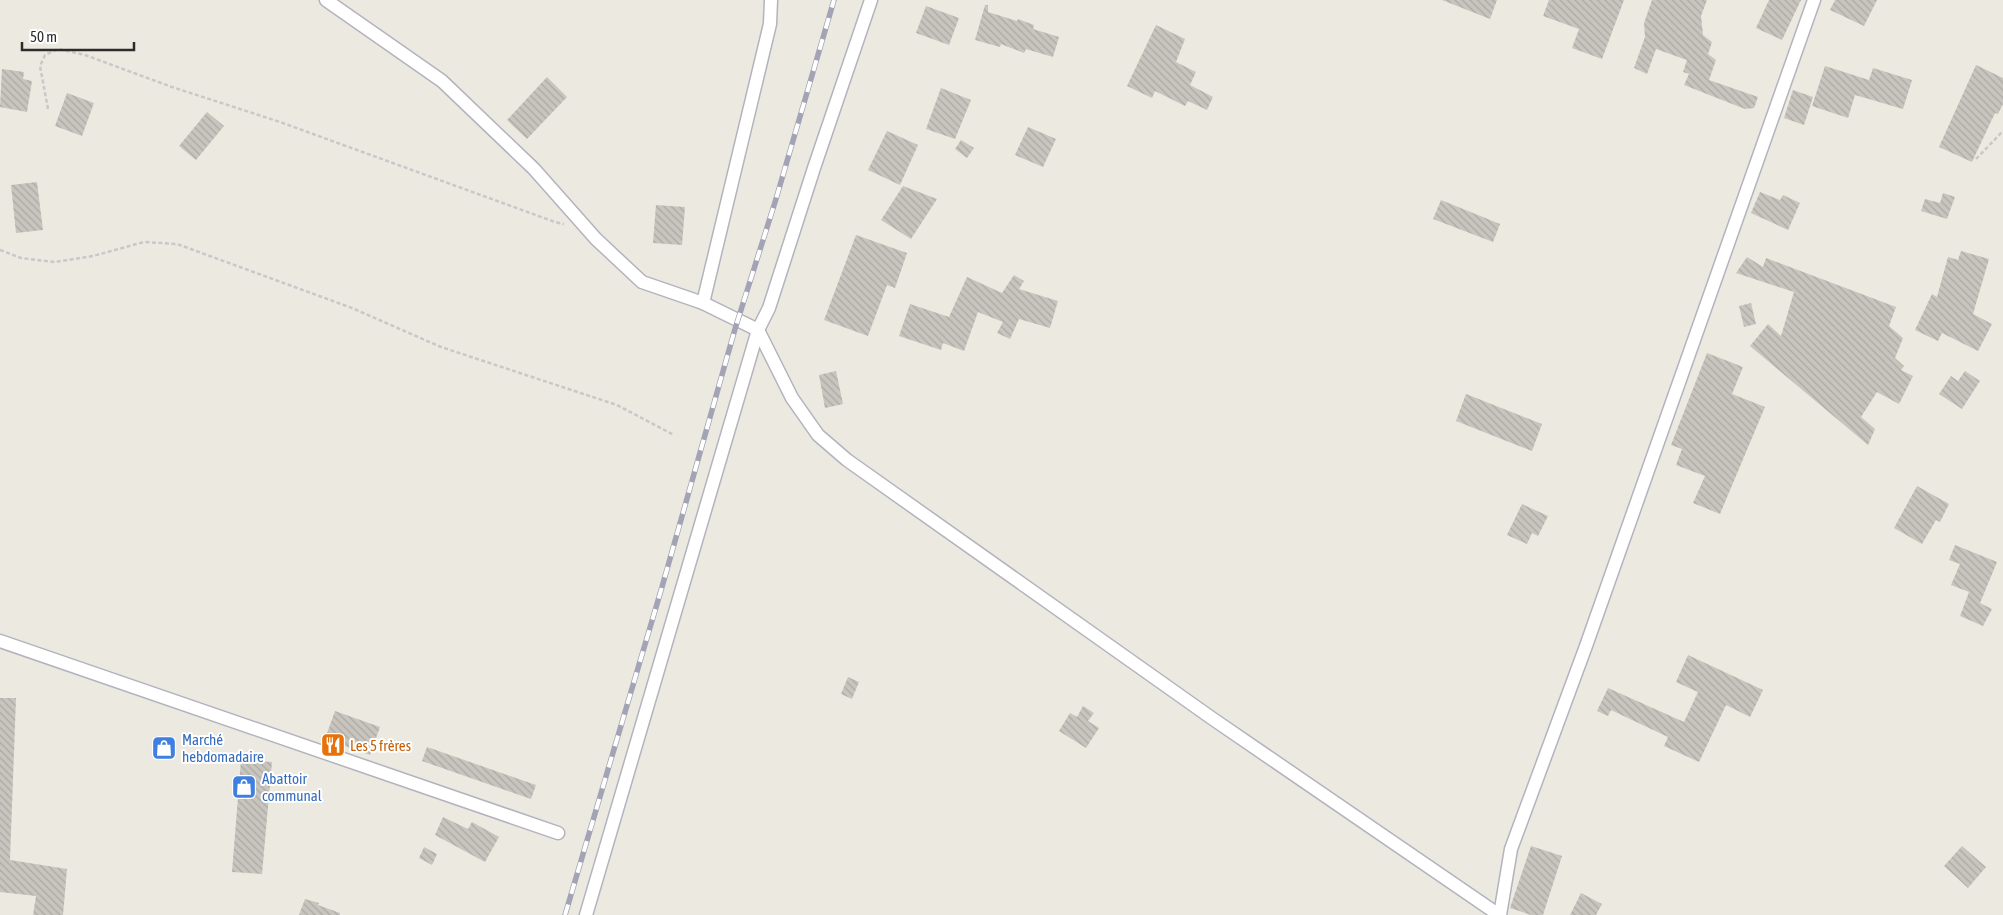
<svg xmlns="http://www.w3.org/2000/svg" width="2003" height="915" viewBox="0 0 2003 915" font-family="'Asap Condensed',sans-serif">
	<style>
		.building { fill: url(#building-back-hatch) }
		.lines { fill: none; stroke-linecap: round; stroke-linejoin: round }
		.minor-casing { stroke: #b3b3be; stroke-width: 15 }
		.path { stroke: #c8c8c8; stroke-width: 2.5; stroke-dasharray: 4 2.5; stroke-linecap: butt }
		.minor { stroke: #fff; stroke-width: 12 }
		.rail-casing { stroke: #a2a3b4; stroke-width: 5.5 }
		.rail { stroke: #fff; stroke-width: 4; stroke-dasharray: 11; stroke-linecap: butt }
		.labels { text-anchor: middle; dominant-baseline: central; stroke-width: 4; stroke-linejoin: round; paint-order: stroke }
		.shop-label { font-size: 15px; fill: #366cbe; stroke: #fff; text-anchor: start }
		.food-label { font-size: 15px; fill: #c56008; stroke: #fff; text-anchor: start }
	</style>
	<defs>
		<pattern id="building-back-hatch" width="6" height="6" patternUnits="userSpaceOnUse" patternTransform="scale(1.25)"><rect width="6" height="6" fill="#c8c5bf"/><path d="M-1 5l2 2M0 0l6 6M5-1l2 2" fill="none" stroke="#aca9a4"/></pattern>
	</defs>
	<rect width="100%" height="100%" fill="#ece9e0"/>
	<g class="building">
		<path d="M 1442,0 L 1497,0 L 1490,19 Z"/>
		<path d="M 1549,0 L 1624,0 L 1602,59 L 1572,48 L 1579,29 L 1543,16 Z"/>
		<path d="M 1652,0 L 1707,0 L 1701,16 L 1703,35 L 1712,42 L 1708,54 L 1716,60 L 1709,80 L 1758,97 L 1754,108 L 1745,109 L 1684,85 L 1689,74 L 1683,72 L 1687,60 L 1656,49 L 1647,74 L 1634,68 L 1645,37 L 1644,23 Z"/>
		<path d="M 1769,0 L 1801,0 L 1782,40 L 1756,28 Z"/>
		<path d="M 1835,0 L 1877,0 L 1864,26 L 1830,10 Z"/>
		<path d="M 985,5 L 988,5 L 988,12 L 1017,21 L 1018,19 L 1034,25 L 1033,29 L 1059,37 L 1053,57 L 1026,49 L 1024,53 L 1001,44 L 1000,47 L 975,40 Z"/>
		<path d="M 926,6 L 959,18 L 949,45 L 916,33 Z"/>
		<path d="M 1156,25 L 1185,39 L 1176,62 L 1196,72 L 1190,85 L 1213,97 L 1207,110 L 1188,101 L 1185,106 L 1155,91 L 1152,98 L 1127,86 Z"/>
		<path d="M 1976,65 L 2003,78 L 2003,104 L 1998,114 L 1995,113 L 1972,162 L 1939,147 Z"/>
		<path d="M 1825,66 L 1869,80 L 1873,68 L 1912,80 L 1903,109 L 1855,95 L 1848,118 L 1812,106 Z"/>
		<path d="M 2,69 L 24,72 L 23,79 L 32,81 L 27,112 L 0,107 Z"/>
		<path d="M 547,77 L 567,97 L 527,139 L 507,120 Z"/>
		<path d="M 941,88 L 971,100 L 955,139 L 926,129 Z"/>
		<path d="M 1793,90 L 1813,97 L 1804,125 L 1784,118 Z"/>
		<path d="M 67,93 L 94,103 L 82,136 L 55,126 Z"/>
		<path d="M 207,112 L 224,126 L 196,160 L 179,146 Z"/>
		<path d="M 1028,127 L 1056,139 L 1043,167 L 1015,155 Z"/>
		<path d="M 887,131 L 918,145 L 900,185 L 868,170 Z"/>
		<path d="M 961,140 L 974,148 L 967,158 L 955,149 Z"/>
		<path d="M 37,182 L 43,230 L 16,233 L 11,185 Z"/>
		<path d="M 903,186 L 937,199 L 911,239 L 881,220 Z"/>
		<path d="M 1760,192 L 1780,200 L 1783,195 L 1800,203 L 1788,230 L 1751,213 Z"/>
		<path d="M 1943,193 L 1955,197 L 1947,219 L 1921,211 L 1925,199 L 1940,203 Z"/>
		<path d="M 1441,200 L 1500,224 L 1493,242 L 1433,219 Z"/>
		<path d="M 656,205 L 685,207 L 682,245 L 653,243 Z"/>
		<path d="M 856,235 L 907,253 L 895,288 L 887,285 L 868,336 L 824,320 Z"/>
		<path d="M 1961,251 L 1989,259 L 1973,314 L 1992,324 L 1978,351 L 1942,333 L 1938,341 L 1915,330 L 1932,294 L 1937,297 L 1948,257 L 1958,260 Z"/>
		<path d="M 1747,257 L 1763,267 L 1766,258 L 1896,307 L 1889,326 L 1903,338 L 1895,358 L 1904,366 L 1901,370 L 1913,376 L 1899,404 L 1877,392 L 1861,417 L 1875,429 L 1868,445 L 1750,346 L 1768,324 L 1781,336 L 1794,292 L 1736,273 Z"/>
		<path d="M 1014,275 L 1024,281 L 1019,289 L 1058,301 L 1050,328 L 1019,319 L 1010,339 L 997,333 L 1003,322 L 978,312 L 964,351 L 943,343 L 941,350 L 899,336 L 910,304 L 949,317 L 967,277 L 1002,293 Z"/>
		<path d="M 1751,303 L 1756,324 L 1744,327 L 1739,306 Z"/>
		<path d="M 1707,353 L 1743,367 L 1732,394 L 1765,407 L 1720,514 L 1693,503 L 1705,476 L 1676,465 L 1682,449 L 1671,445 Z"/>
		<path d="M 836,371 L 843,404 L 825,408 L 819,375 Z"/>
		<path d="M 1965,371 L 1980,381 L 1962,409 L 1939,394 L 1951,376 L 1958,381 Z"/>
		<path d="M 1466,394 L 1542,424 L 1532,451 L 1456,421 Z"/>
		<path d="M 1917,486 L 1949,504 L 1940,522 L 1936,520 L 1922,544 L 1894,528 Z"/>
		<path d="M 1522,504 L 1548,516 L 1538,536 L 1532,533 L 1527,544 L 1507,535 Z"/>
		<path d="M 1955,545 L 1997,562 L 1980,603 L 1992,609 L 1983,626 L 1960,616 L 1969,592 L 1951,585 L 1960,564 L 1949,560 Z"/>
		<path d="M 1688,655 L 1763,690 L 1750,717 L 1726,705 L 1699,762 L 1664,746 L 1668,737 L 1611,710 L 1608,716 L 1597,711 L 1608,688 L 1684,722 L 1698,692 L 1676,682 Z"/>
		<path d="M 848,677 L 859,682 L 852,699 L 841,694 Z"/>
		<path d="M 0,698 L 16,698 L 10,860 L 67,869 L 63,915 L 33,915 L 36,896 L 0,892 Z"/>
		<path d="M 1083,706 L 1094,713 L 1088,721 L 1099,728 L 1086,748 L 1059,731 L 1070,713 L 1077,717 Z"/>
		<path d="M 335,711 L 380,727 L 370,755 L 325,739 Z"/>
		<path d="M 427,747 L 536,785 L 531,799 L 422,761 Z"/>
		<path d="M 241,760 L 272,762 L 262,874 L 232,872 Z"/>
		<path d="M 443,817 L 468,829 L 472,822 L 499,837 L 485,862 L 435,835 Z"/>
		<path d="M 1531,846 L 1562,856 L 1543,915 L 1531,915 L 1510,908 Z"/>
		<path d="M 1962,846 L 1986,867 L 1968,888 L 1944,866 Z"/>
		<path d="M 424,847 L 437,854 L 432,865 L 419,858 Z"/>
		<path d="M 1581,893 L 1602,904 L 1596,915 L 1570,915 Z"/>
		<path d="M 305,899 L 319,903 L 318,905 L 340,913 L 340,915 L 299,915 Z"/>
	</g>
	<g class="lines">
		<defs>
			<g id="minor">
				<path d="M 326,0 L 442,81 L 534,169 L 596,239 L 642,282 L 703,303 L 758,330 L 769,308 L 814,168 L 871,0"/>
				<path d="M 703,303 L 770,24 L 771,0"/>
				<path d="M 758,330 L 792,398 L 818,435 L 847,460 L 1213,719 L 1499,915"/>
				<path d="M 0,641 L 558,833"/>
				<path d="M 586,915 L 758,330"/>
				<path d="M 1500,915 L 1511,849 L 1586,646 L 1814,0"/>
			</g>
		</defs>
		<use href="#minor" class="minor-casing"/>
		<g class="path">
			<path d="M 48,109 L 40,66 L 45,55 L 58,49 L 85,55 L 172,87 L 280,122 L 555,222 L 564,224"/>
			<path d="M 1976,159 L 2003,131"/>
			<path d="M 0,250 L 21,258 L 55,262 L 93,256 L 144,242 L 177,244 L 352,308 L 441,347 L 617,405 L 674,435"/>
		</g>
		<use href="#minor" class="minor"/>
		<defs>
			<path id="rail" d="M 565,915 L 662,587 L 735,329 L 776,199 L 834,0"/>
		</defs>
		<use href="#rail" class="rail-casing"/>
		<use href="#rail" class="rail"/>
	</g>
	<defs>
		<symbol id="restaurant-square" viewBox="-11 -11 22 22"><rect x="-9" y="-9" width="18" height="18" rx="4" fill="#e8710a" stroke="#fff"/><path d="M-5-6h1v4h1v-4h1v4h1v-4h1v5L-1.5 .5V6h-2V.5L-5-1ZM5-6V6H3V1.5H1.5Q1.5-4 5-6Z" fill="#fff"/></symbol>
		<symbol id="shop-square" viewBox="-11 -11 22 22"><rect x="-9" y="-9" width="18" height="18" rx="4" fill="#3f7fe0" stroke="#fff"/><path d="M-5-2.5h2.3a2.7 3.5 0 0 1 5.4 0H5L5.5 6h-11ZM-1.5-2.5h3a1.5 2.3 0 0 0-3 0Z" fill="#fff"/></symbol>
	</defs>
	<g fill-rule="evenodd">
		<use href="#restaurant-square" x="319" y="731" width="28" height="28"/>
		<use href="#shop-square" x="150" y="734" width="28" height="28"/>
		<use href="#shop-square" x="230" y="773" width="28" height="28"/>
	</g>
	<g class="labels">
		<g class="shop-label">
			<text x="182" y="739">Marché<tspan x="182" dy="17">hebdomadaire</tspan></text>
			<text x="262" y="778">Abattoir<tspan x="262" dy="17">communal</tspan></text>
		</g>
		<g class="food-label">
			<text x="350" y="745">Les 5 frères</text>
		</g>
	</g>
	<path d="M22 42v8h112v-8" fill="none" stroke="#2c2c2c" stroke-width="2.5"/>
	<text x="30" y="42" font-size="15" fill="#2c2c2c" stroke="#ffffff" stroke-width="4" paint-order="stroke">50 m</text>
</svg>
